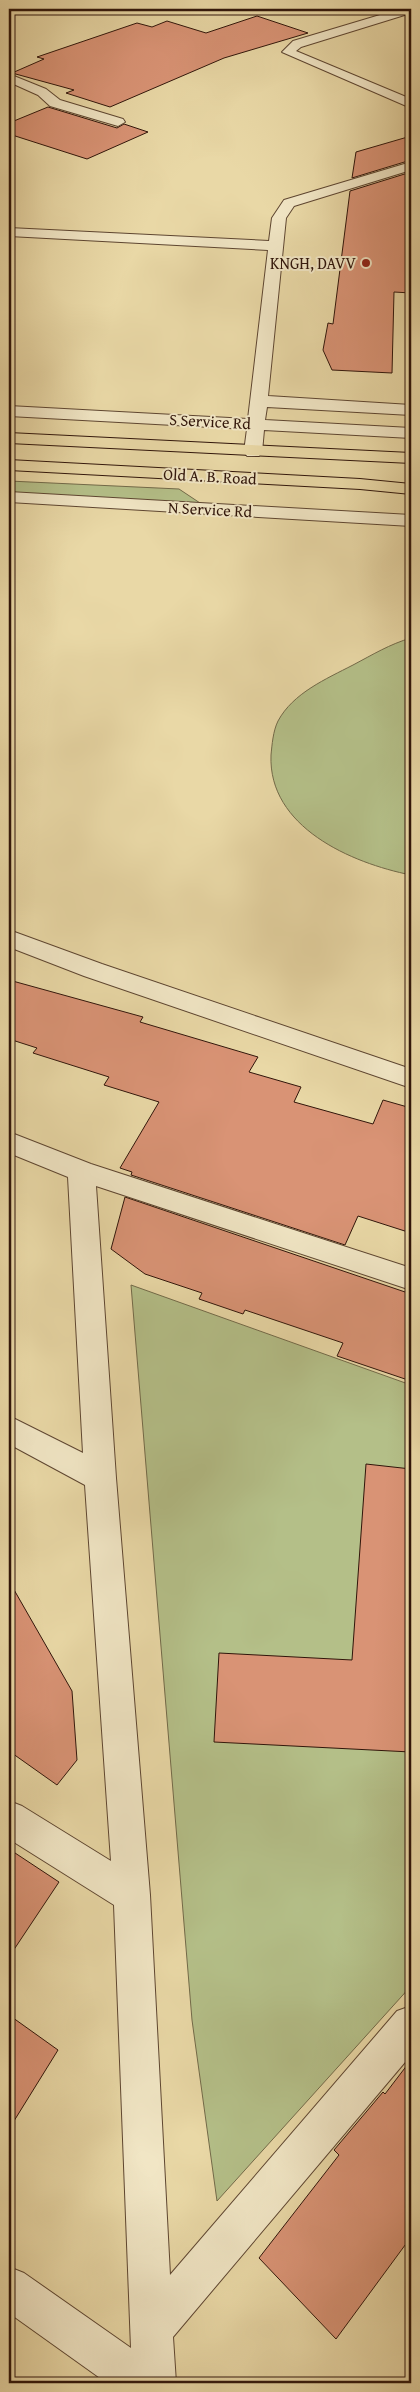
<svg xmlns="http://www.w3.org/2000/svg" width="420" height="2392" viewBox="0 0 420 2392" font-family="'Gentium Book Plus',serif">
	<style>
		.green { fill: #b4bf88; stroke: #726a49 }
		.building { fill: #d99375; stroke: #30150a }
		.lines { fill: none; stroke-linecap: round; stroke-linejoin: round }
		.minor-casing { stroke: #5e4631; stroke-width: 2 }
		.major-casing { stroke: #30150a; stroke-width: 2 }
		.minor { fill: #f1e6c5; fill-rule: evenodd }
		.major { fill: #e9d8a6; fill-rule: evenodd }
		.poi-dot { fill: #8f2418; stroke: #f1e6c5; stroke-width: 2 }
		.labels { text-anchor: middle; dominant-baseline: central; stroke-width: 4; stroke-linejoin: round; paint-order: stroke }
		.far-poi-label { font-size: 16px; fill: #30150a; stroke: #f1e6c5; text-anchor: end }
		.far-street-label { font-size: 16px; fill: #30150a; stroke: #f1e6c5 }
	</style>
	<rect width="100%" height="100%" fill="#e9d8a6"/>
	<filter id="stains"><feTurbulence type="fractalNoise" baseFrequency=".004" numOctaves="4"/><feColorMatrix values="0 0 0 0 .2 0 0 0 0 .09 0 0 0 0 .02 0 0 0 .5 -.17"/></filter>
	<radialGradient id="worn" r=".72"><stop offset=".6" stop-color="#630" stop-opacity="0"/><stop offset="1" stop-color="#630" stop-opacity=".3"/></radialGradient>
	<g class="green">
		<path d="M 9,481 L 179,489 L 209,509 L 9,497 Z"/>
		<path d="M 411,638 L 411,875 C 351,863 268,827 271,755 C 272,745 273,731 278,721 C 293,693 326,679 353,665 C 372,655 390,644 411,638 Z"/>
		<path d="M 131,1285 L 411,1385 L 411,1986 L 217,2201 L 192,2020 Z"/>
	</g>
	<g class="building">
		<path d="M 257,16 L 308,33 L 224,58 L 110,107 L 66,93 L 74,90 L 12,73 L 44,59 L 37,57 L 137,23 L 152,27 L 167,21 L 206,33 Z"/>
		<path d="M 48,107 L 117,128 L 124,124 L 148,132 L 87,159 L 9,134 L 9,123 Z"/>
		<path d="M 411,136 L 411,160 L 352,178 L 356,152 Z"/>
		<path d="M 411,172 L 411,293 L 394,292 L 392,373 L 332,370 L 323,350 L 328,323 L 333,324 L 350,191 Z"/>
		<path d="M 9,980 L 143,1017 L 140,1022 L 258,1057 L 249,1072 L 301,1087 L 294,1102 L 373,1124 L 383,1100 L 411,1108 L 411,1233 L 358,1216 L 345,1245 L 131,1175 L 132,1172 L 120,1168 L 159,1102 L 104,1085 L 109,1077 L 33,1053 L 37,1048 L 9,1039 Z"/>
		<path d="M 125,1197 L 411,1294 L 411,1381 L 337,1356 L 343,1343 L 245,1310 L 243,1314 L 199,1299 L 202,1293 L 145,1274 L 111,1249 Z"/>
		<path d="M 366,1464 L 411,1469 L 411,1752 L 214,1742 L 219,1653 L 352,1660 Z"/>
		<path d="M 9,1581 L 72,1691 L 77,1760 L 57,1785 L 9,1751 Z"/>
		<path d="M 9,1849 L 59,1882 L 9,1957 Z"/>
		<path d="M 9,2015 L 58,2050 L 9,2129 Z"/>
		<path d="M 411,2060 L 411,2237 L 336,2339 L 259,2258 L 339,2155 L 334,2150 L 383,2092 L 385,2094 Z"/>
	</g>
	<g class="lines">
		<defs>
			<g id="minor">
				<path d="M 400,9 L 411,9 L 411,13 L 301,47 L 296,51 L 411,99 L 411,108 L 282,52 L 293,41 Z"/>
				<path d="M 9,74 L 46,89 L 60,100 L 123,119 L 125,122 L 118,126 L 50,106 L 38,95 L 9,82 Z"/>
				<path d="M 411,162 L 411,170 L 294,206 L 286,218 L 268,396 L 411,405 L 411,415 L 267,407 L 265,420 L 411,428 L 411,438 L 264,430 L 262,452 L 259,456 L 247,456 L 244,452 L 247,429 L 9,416 L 9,406 L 248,419 L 268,250 L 9,236 L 9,228 L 269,241 L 272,218 L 284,200 Z"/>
				<path d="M 9,492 L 411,515 L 411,526 L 9,502 Z"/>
				<path d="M 9,930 L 102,964 L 411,1069 L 411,1088 L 84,976 L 9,947 Z"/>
				<path d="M 9,1132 L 91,1164 L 411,1268 L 411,1290 L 96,1186 L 116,1478 L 150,1895 L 170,2275 L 397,2011 L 411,2006 L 411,2055 L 173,2337 L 176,2383 L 107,2383 L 9,2313 L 9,2267 L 24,2273 L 131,2348 L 114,1905 L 9,1839 L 9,1801 L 22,1806 L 111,1861 L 85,1485 L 9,1444 L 9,1416 L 83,1453 L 68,1177 L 9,1153 Z"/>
			</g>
			<g id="major">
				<path d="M 9,433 L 411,453 L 411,463 L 9,443 Z"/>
				<path d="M 9,460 L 360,479 L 411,484 L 411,494 L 360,489 L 9,470 Z"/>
			</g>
		</defs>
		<use href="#minor" class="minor-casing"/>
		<use href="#major" class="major-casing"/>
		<use href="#minor" class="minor"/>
		<use href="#major" class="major"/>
	</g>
	<circle class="poi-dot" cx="366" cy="263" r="5"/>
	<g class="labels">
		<g class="far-poi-label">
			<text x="356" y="263">KNGH, DAVV</text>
		</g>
		<g class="far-street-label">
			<text transform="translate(210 421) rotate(3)">S Service Rd</text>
			<text transform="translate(210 476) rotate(3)">Old A. B. Road</text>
			<text transform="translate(210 509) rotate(3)">N Service Rd</text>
		</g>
	</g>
	<rect width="420" height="2392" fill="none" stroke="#e9d8a6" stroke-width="30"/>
	<rect x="10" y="10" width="400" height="2372" fill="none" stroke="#30150a" stroke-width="2.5"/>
	<rect x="15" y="15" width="390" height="2362" fill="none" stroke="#30150a"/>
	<rect width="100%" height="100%" filter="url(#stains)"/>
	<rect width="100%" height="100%" fill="url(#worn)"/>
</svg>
